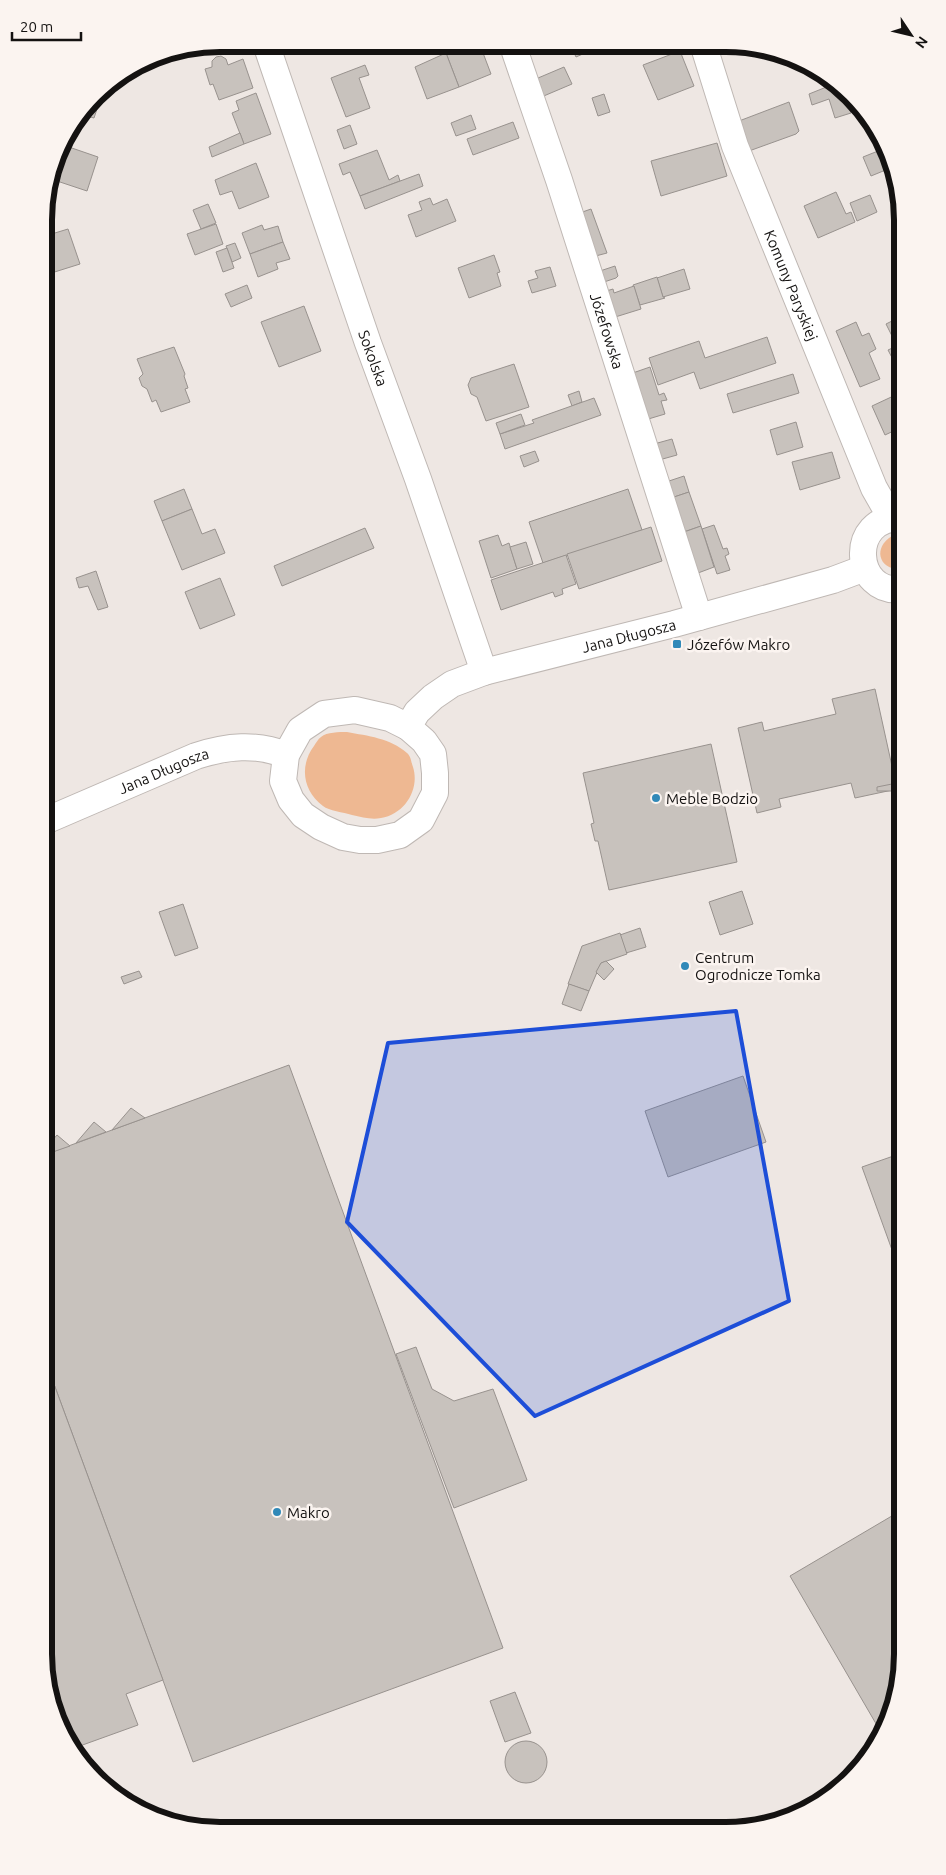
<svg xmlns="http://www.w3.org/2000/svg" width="946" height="1875" viewBox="0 0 946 1875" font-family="Ubuntu,sans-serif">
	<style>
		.green { fill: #eeb892 }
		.building { fill: #c8c2bd; stroke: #98928e }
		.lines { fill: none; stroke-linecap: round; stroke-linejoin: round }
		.street-casing { stroke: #bfb8b4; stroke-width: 28 }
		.street { stroke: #fff; stroke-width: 26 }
		.marked { fill: #1d4ed8; fill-opacity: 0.2; stroke: #1d4ed8; stroke-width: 4; stroke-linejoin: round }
		.poi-dot { fill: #3189b8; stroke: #fbf4f0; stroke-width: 2 }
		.labels { text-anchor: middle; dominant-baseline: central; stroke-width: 5; stroke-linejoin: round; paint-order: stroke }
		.street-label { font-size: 15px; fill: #141211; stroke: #fbf4f0 }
		.poi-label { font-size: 15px; fill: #141211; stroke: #fbf4f0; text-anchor: start }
		.rim { fill: none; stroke: #141211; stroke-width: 6 }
	</style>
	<rect width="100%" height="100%" fill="#eee7e3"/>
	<g class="green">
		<path d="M 892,536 L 902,537 L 902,569 C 879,571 872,548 892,536 Z"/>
		<path d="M 347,732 C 368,736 390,738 407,753 C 411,756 411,762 413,767 C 420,789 405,814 381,818 C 371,820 362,817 352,815 C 343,812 329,811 323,806 C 303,791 299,766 314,746 C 316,743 318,739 321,737 C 327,732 339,732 347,732 Z"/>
	</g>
	<g class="building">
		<path d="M 353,45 L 376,45 L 355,51 Z"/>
		<path d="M 470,45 L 480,45 L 491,74 L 459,87 L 446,53 Z"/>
		<path d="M 571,46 L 601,46 L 576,57 Z"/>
		<path d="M 680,51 L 694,86 L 658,100 L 643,65 Z"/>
		<path d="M 446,53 L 459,87 L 427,99 L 415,67 Z"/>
		<path d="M 221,56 L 226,59 L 228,65 L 243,59 L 253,88 L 219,100 L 213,84 L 210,85 L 205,69 L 212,67 L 212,61 L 216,57 Z"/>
		<path d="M 365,65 L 369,75 L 359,78 L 370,108 L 346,117 L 331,78 Z"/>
		<path d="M 564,67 L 572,84 L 539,98 L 531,81 Z"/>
		<path d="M 834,84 L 842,88 L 851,113 L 835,118 L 829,99 L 812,105 L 809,94 Z"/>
		<path d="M 104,88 L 94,118 L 83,115 Z"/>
		<path d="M 256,93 L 271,134 L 244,144 L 232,113 L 239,110 L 236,101 Z"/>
		<path d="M 604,94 L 610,112 L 598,116 L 592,98 Z"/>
		<path d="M 789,102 L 799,131 L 796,134 L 749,151 L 739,121 Z"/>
		<path d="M 471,115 L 476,129 L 456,136 L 451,123 Z"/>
		<path d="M 513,122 L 519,138 L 473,155 L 467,139 Z"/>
		<path d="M 350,125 L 357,144 L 344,149 L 337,130 Z"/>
		<path d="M 240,133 L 244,144 L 212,157 L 209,147 Z"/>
		<path d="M 717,143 L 727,176 L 661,196 L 651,161 Z"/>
		<path d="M 66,146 L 98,157 L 87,191 L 54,180 Z"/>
		<path d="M 883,149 L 893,167 L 871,176 L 863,157 Z"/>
		<path d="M 377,150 L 389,180 L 398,175 L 400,181 L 360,196 L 350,172 L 343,175 L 339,164 Z"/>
		<path d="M 256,163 L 269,197 L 239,209 L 232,191 L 220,195 L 215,180 Z"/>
		<path d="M 419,174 L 423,186 L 365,209 L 360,196 Z"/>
		<path d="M 836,192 L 846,214 L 851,212 L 855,222 L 818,238 L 804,206 Z"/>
		<path d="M 870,195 L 877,212 L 857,221 L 850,203 Z"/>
		<path d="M 430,198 L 433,205 L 447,199 L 456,221 L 416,237 L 408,215 L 422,210 L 419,202 Z"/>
		<path d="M 208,204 L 216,223 L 201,229 L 193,210 Z"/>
		<path d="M 591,209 L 607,253 L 588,258 L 574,215 Z"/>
		<path d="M 216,224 L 223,244 L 195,255 L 187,234 Z"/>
		<path d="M 262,225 L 264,230 L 278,226 L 283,242 L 250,254 L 242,233 Z"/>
		<path d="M 68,229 L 80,264 L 45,275 L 45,236 Z"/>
		<path d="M 283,242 L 290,259 L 276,263 L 278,269 L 258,277 L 250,254 Z"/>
		<path d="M 235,243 L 241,258 L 232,262 L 226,246 Z"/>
		<path d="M 227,248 L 234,268 L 223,272 L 216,252 Z"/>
		<path d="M 494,255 L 500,272 L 497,273 L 501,286 L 469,298 L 458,268 Z"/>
		<path d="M 615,266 L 618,276 L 616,278 L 601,283 L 597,272 Z"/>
		<path d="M 550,267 L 556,286 L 532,293 L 528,281 L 538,278 L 535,271 Z"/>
		<path d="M 684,269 L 690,289 L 663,297 L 657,278 Z"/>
		<path d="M 657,277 L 663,297 L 665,298 L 640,305 L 633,285 Z"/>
		<path d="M 247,285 L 252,298 L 231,307 L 225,294 Z"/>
		<path d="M 634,286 L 641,309 L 612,318 L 603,292 L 613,289 L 614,293 Z"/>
		<path d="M 304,306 L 321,351 L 279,367 L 261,322 Z"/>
		<path d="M 902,316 L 902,366 L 898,369 L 888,350 L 897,346 L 886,324 Z"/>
		<path d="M 856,322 L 862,336 L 869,333 L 876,349 L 869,353 L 880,379 L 860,387 L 836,331 Z"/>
		<path d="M 767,337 L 776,363 L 700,389 L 694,372 L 658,385 L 649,358 L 699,341 L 705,358 Z"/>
		<path d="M 174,347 L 185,374 L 184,376 L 188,388 L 185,389 L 190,402 L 161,412 L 156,400 L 152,402 L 147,389 L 142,386 L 139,378 L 143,374 L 137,359 Z"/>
		<path d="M 514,364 L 529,407 L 486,421 L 477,397 L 471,394 L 468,385 L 471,378 Z"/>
		<path d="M 650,367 L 659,395 L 664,393 L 667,400 L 661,401 L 665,414 L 645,420 L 627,375 Z"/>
		<path d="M 793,374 L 799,393 L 733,413 L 727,394 Z"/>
		<path d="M 579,391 L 582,402 L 572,406 L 568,395 Z"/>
		<path d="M 902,392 L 902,427 L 885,435 L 872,406 Z"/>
		<path d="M 594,398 L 601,415 L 505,449 L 500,434 L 534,423 L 532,420 Z"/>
		<path d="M 521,414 L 525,425 L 500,434 L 496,423 Z"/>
		<path d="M 796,422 L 803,447 L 777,455 L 770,430 Z"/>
		<path d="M 672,439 L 677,455 L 659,460 L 654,444 Z"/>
		<path d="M 535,451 L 539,461 L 524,467 L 520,456 Z"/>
		<path d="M 832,452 L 840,478 L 800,490 L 792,462 Z"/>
		<path d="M 684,476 L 689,492 L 671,498 L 666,482 Z"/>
		<path d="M 184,489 L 192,509 L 162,521 L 154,501 Z"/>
		<path d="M 628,489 L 642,530 L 543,563 L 529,522 Z"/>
		<path d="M 689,492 L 701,526 L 681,533 L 671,498 Z"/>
		<path d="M 192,509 L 202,534 L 215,529 L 225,553 L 182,570 L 162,521 Z"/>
		<path d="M 714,525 L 723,549 L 727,548 L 729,554 L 725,556 L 730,570 L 717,574 L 702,529 Z"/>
		<path d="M 701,526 L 714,567 L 698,573 L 684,532 Z"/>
		<path d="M 651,527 L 662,561 L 579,589 L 567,554 Z"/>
		<path d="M 365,528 L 374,548 L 282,586 L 274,566 Z"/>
		<path d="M 498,535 L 502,546 L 509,543 L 517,569 L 491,578 L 479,541 Z"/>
		<path d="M 526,542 L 533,564 L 517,569 L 510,547 Z"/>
		<path d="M 566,555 L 576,584 L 562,589 L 563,594 L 555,597 L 553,592 L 501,610 L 491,580 Z"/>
		<path d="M 96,571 L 108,607 L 98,610 L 88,586 L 79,588 L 76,578 Z"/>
		<path d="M 220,578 L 235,615 L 200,629 L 185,592 Z"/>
		<path d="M 875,689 L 897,789 L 855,798 L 851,783 L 779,799 L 781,807 L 757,813 L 738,728 L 762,722 L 764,731 L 836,714 L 832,699 Z"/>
		<path d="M 711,744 L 737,862 L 609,890 L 598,841 L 595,841 L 591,824 L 594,823 L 583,773 Z"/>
		<path d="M 897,783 L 899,791 L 877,791 L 877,787 Z"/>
		<path d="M 742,891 L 753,924 L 720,935 L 709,902 Z"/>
		<path d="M 183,904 L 198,948 L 175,956 L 159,912 Z"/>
		<path d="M 640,928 L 646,947 L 626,953 L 620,935 Z"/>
		<path d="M 620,933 L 627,954 L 601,963 L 589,991 L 568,984 L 582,946 Z"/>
		<path d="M 606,961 L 614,969 L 604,980 L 596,972 L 601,963 Z"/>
		<path d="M 139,971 L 142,977 L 124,984 L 121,977 Z"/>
		<path d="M 569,984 L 589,991 L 581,1011 L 562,1004 Z"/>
		<path d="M 289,1065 L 503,1648 L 193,1762 L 44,1357 L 44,1155 Z"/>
		<path d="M 743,1076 L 766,1142 L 668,1177 L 645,1111 Z"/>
		<path d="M 131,1108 L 145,1118 L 112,1130 Z"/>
		<path d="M 94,1122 L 106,1132 L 76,1143 Z"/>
		<path d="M 57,1135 L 70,1146 L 44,1155 L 44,1150 Z"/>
		<path d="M 902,1153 L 902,1271 L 900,1272 L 862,1167 Z"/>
		<path d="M 416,1347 L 432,1389 L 454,1401 L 493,1389 L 527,1480 L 454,1508 L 396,1354 Z"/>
		<path d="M 44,1357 L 163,1680 L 126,1694 L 138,1725 L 77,1747 L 53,1711 L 44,1654 Z"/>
		<path d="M 902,1510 L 902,1666 L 889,1722 L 882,1734 L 790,1576 Z"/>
		<path d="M 515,1692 L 531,1733 L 505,1742 L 490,1701 Z"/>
		<circle cx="526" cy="1762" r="21"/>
	</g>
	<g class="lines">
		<defs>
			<g id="street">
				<path id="s1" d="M 266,44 L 368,343 L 418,479 L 484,672"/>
				<path id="s2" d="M 513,46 L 559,180 L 699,617"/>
				<path id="s3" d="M 704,47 L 735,146 L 874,488 L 891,518"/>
				<path d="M 902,589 C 853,596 847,516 902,518"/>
				<path d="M 355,710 L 390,718 L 408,727 L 424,741 L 433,754 L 435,773 L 435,793 L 421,820 L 400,835 L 377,840 L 360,840 L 343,837 L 321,827 L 303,815 L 291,800 L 283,781 L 286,755 L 300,730 L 324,714 Z"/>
				<path id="s4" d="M 408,727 L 417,712 L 433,697 L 452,684 L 484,672 L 674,624 L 833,580 L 865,568"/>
				<path id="s5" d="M 45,821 L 196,756 C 227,746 256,743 286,755"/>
			</g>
		</defs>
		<use href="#street" class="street-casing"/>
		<use href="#street" class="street"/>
	</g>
	<path class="marked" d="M 736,1011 L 789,1301 L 535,1416 L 347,1222 L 388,1043 Z"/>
	<g class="poi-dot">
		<rect x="672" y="639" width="10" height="10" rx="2.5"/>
		<circle cx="656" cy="798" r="5"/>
		<circle cx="685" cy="966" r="5"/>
		<circle cx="277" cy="1512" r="5"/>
	</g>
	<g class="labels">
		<g class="street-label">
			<text stroke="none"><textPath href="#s3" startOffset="254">Komuny Paryskiej</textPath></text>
			<text stroke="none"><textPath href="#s2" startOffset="300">Józefowska</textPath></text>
			<text stroke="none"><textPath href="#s1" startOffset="332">Sokolska</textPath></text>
			<text stroke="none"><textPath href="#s4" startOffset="246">Jana Długosza</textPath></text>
			<text stroke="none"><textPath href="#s5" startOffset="129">Jana Długosza</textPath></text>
		</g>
		<g class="poi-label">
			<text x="687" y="644">Józefów Makro</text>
			<text x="666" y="798">Meble Bodzio</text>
			<text x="695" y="957">Centrum<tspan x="695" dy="17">Ogrodnicze Tomka</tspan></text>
			<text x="287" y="1512">Makro</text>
		</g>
	</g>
	<path d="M0 0H946V1875H0ZM220 52H726A168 168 0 0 1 894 220V1654A168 168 0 0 1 726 1822H220A168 168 0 0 1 52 1654V220A168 168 0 0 1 220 52Z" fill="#fbf4f0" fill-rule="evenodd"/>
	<path class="rim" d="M220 52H726A168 168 0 0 1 894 220V1654A168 168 0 0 1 726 1822H220A168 168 0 0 1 52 1654V220A168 168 0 0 1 220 52Z"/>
	<g transform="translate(911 35) rotate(125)" stroke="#fbf4f0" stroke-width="4" paint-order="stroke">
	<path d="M0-4L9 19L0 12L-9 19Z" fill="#141211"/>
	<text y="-8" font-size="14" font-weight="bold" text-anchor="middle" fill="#141211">N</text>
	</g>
	<path d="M12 32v8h69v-8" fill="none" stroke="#141211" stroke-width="2.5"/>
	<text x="20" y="32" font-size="15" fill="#141211" stroke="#fbf4f0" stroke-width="4" paint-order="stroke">20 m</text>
</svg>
